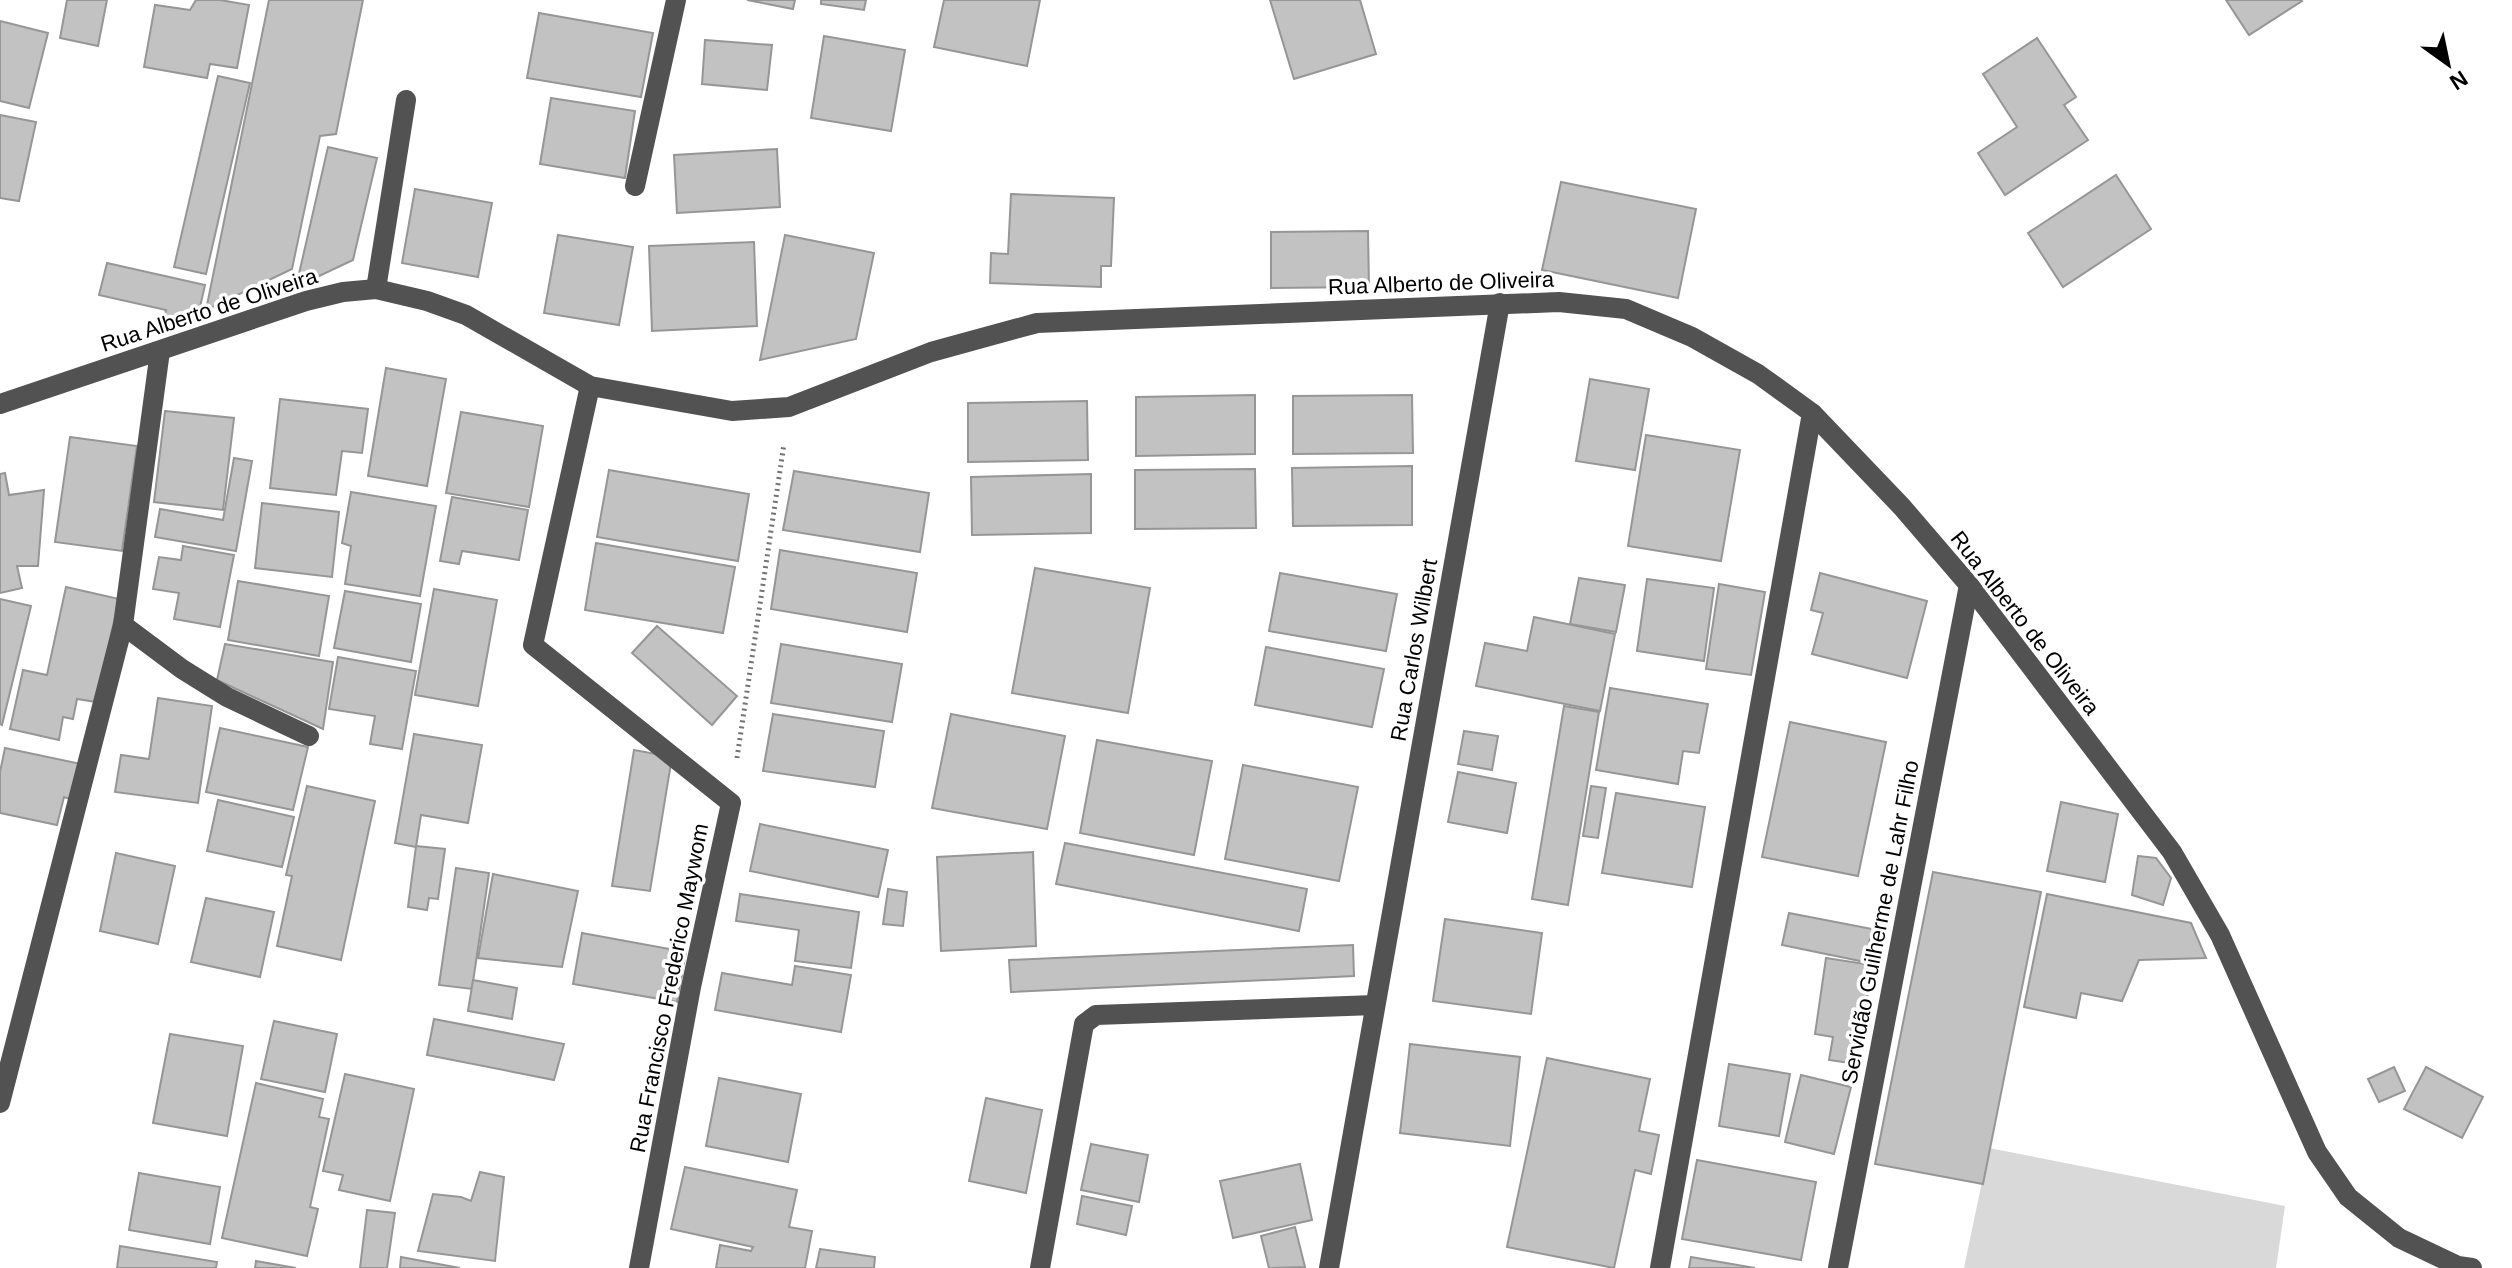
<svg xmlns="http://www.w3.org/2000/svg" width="2512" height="1268" viewBox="0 0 2512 1268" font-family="Helvetica,sans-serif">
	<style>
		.green { fill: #d9d9d9 }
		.building { fill: #c2c2c2; stroke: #969696; stroke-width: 2 }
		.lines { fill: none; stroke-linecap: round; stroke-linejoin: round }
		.path { stroke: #747474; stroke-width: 5; stroke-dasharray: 2 4; stroke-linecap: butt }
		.minor { stroke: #525252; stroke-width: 20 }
		.labels { text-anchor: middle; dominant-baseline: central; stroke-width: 7; stroke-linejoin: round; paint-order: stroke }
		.street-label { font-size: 22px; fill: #000; stroke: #fff }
	</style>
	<rect width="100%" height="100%" fill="#fff"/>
	<path class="green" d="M 1989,1148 L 2285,1206 L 2276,1268 L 1964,1268 Z"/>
	<g class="building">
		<path d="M 67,0 L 107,0 L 98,46 L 60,38 Z"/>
		<path d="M 196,0 L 220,0 L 249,5 L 237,68 L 210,64 L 207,78 L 144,67 L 155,5 L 190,10 Z"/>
		<path d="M 269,0 L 363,0 L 336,134 L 320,136 L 292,269 L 206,310 Z"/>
		<path d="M 747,0 L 795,0 L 793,9 Z"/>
		<path d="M 821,0 L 866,0 L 864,10 L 821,4 Z"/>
		<path d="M 944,0 L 1040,0 L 1027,66 L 934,47 Z"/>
		<path d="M 1270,0 L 1360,0 L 1376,54 L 1294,79 Z"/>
		<path d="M 2226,0 L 2301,0 L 2302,1 L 2249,35 Z"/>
		<path d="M 539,13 L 653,33 L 641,97 L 527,78 Z"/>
		<path d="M 0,21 L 48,33 L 29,108 L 0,101 Z"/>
		<path d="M 824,36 L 905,50 L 891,131 L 811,118 Z"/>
		<path d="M 2037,38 L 2076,97 L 2064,105 L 2088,140 L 2005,195 L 1978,153 L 2017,127 L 1983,74 Z"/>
		<path d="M 705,40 L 772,45 L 767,90 L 702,84 Z"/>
		<path d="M 218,76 L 250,83 L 206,274 L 174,267 Z"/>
		<path d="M 551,98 L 635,111 L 625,178 L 540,164 Z"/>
		<path d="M 0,115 L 36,122 L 19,201 L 0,198 Z"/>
		<path d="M 328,147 L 377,158 L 353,260 L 296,287 Z"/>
		<path d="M 777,149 L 780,207 L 677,213 L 674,155 Z"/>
		<path d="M 2116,175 L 2151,229 L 2063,287 L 2028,233 Z"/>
		<path d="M 1561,182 L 1696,209 L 1678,298 L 1542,270 Z"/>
		<path d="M 415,189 L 492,203 L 478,277 L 402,263 Z"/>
		<path d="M 1011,194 L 1114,198 L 1111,266 L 1101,266 L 1101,287 L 990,283 L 991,253 L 1008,254 Z"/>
		<path d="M 1368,231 L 1369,287 L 1271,288 L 1271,232 Z"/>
		<path d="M 558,235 L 633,247 L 619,325 L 544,313 Z"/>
		<path d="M 785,235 L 874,253 L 856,339 L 760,360 Z"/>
		<path d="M 754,242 L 757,326 L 652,331 L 649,246 Z"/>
		<path d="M 107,263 L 205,285 L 197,320 L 161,332 L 166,310 L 99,295 Z"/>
		<path d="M 386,368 L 446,379 L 427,486 L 368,476 Z"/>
		<path d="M 1590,379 L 1649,389 L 1635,470 L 1576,461 Z"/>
		<path d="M 1255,395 L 1255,454 L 1136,456 L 1136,397 Z"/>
		<path d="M 1412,395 L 1413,453 L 1293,454 L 1293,396 Z"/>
		<path d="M 280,399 L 368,409 L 362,453 L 342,451 L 336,495 L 270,488 Z"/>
		<path d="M 1087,401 L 1088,460 L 968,462 L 968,403 Z"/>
		<path d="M 165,411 L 234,418 L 223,510 L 154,502 Z"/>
		<path d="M 461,412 L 543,426 L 529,507 L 446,493 Z"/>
		<path d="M 1646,435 L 1740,450 L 1721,561 L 1628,546 Z"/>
		<path d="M 70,437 L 137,446 L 122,551 L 55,542 Z"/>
		<path d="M 234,458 L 252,461 L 236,551 L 155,537 L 160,509 L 223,520 Z"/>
		<path d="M 1412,466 L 1412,525 L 1293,526 L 1292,468 Z"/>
		<path d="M 1255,469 L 1256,528 L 1135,529 L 1135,470 Z"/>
		<path d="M 609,470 L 749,494 L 738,561 L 597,537 Z"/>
		<path d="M 794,471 L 929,493 L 920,552 L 783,530 Z"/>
		<path d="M 5,473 L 9,495 L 44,490 L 38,566 L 17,566 L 22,588 L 0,593 L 0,474 Z"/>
		<path d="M 1091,474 L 1091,533 L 972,535 L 971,477 Z"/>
		<path d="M 351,492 L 436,506 L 420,596 L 345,584 L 351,546 L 342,543 Z"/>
		<path d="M 452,497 L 528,510 L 519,560 L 462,551 L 459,564 L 440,561 Z"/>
		<path d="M 262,503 L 339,512 L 332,577 L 255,568 Z"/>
		<path d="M 596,543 L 735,567 L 723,633 L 585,610 Z"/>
		<path d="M 183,546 L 234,555 L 220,627 L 174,619 L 179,593 L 153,589 L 159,557 L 181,560 Z"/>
		<path d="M 780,550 L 917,573 L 907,632 L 771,609 Z"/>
		<path d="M 1035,568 L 1150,588 L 1128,713 L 1012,693 Z"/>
		<path d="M 1280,573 L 1397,594 L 1386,651 L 1269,631 Z"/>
		<path d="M 1820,573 L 1927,601 L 1907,678 L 1812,654 L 1823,613 L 1811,610 Z"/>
		<path d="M 1579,578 L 1625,585 L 1616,632 L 1570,624 Z"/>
		<path d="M 1647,579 L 1714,588 L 1704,661 L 1637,651 Z"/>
		<path d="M 238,581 L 329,596 L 319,656 L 228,640 Z"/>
		<path d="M 1719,584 L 1765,592 L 1751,675 L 1706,669 Z"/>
		<path d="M 66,587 L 119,599 L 96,702 L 77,699 L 73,719 L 63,717 L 59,740 L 10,729 L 23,670 L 47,675 Z"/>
		<path d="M 434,589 L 497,600 L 478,706 L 415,695 Z"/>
		<path d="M 345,591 L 421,604 L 411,662 L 334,648 Z"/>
		<path d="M 0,599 L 31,606 L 2,725 L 0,724 Z"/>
		<path d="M 1534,617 L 1615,634 L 1600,711 L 1476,686 L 1485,643 L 1527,651 Z"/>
		<path d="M 657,626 L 737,696 L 712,725 L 632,653 Z"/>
		<path d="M 225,644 L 333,662 L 323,729 L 217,680 Z"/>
		<path d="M 781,644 L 902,664 L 892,722 L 771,703 Z"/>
		<path d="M 1266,647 L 1384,669 L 1372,727 L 1255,705 Z"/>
		<path d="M 338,657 L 416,671 L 402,749 L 370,744 L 375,716 L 329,709 Z"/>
		<path d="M 1610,688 L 1708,704 L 1699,753 L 1683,751 L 1678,784 L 1596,770 Z"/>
		<path d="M 158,698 L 212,706 L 198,803 L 115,792 L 121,755 L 149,759 Z"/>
		<path d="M 1564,706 L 1599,712 L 1568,905 L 1532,899 Z"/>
		<path d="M 773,714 L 884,731 L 875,787 L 763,771 Z"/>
		<path d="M 951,714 L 1065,736 L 1047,829 L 932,808 Z"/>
		<path d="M 1790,722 L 1886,742 L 1858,876 L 1762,857 Z"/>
		<path d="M 220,728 L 308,747 L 293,810 L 206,792 Z"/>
		<path d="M 1464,731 L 1498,736 L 1492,770 L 1458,764 Z"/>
		<path d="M 414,734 L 482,745 L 468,823 L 421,815 L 416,847 L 395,843 Z"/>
		<path d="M 1097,740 L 1212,761 L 1194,855 L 1080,833 Z"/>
		<path d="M 5,748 L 81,764 L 73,800 L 64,797 L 57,825 L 0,813 L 0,772 Z"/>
		<path d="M 634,750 L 672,757 L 650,891 L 612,886 Z"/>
		<path d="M 1243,765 L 1358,787 L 1339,881 L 1225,859 Z"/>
		<path d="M 1458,772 L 1516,783 L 1507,833 L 1448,822 Z"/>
		<path d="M 307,786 L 375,801 L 341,960 L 277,946 L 292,876 L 286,875 Z"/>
		<path d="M 1591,786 L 1606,788 L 1598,838 L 1583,836 Z"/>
		<path d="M 1616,793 L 1705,807 L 1692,887 L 1602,873 Z"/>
		<path d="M 218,800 L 294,817 L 282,867 L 207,851 Z"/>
		<path d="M 2061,802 L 2118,814 L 2105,882 L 2047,871 Z"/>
		<path d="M 760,824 L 888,850 L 878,897 L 750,871 Z"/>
		<path d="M 1065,843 L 1307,889 L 1299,931 L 1056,884 Z"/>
		<path d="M 416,846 L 445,849 L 438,899 L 429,898 L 427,910 L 408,907 Z"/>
		<path d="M 1033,852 L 1036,946 L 941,951 L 937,857 Z"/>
		<path d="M 116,853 L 175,866 L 158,944 L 100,931 Z"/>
		<path d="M 2138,856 L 2156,858 L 2171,878 L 2163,905 L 2132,895 Z"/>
		<path d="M 456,868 L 489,873 L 472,989 L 439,985 Z"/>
		<path d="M 1933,872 L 2041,892 L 1983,1184 L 1875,1164 Z"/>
		<path d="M 493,874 L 578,891 L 562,967 L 478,958 Z"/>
		<path d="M 888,889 L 907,892 L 903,926 L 883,924 Z"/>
		<path d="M 740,894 L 859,912 L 851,968 L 795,961 L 799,930 L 736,921 Z"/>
		<path d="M 2047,894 L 2191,923 L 2206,958 L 2139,960 L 2122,1001 L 2081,993 L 2076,1018 L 2024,1007 Z"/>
		<path d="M 206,898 L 274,912 L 260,977 L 191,962 Z"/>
		<path d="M 1789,913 L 1872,929 L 1865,962 L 1782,945 Z"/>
		<path d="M 1445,919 L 1542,933 L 1531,1014 L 1433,1001 Z"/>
		<path d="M 582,933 L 686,952 L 677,1002 L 573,984 Z"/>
		<path d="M 1353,945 L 1354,976 L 1011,992 L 1009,960 Z"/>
		<path d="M 1826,958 L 1872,965 L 1857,1064 L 1829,1060 L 1833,1037 L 1815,1034 Z"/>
		<path d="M 795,966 L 851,975 L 841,1032 L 715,1010 L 722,973 L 792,985 Z"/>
		<path d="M 473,980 L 517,988 L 512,1019 L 468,1011 Z"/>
		<path d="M 434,1019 L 564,1044 L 554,1080 L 427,1055 Z"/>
		<path d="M 274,1021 L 337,1034 L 325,1092 L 261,1079 Z"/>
		<path d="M 170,1034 L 243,1046 L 227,1136 L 153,1123 Z"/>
		<path d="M 1410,1044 L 1520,1057 L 1510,1146 L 1400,1133 Z"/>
		<path d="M 1547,1058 L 1650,1079 L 1639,1131 L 1659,1135 L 1651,1174 L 1635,1170 L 1614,1268 L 1507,1247 Z"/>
		<path d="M 1729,1064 L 1790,1074 L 1779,1136 L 1719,1126 Z"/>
		<path d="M 2394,1067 L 2405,1091 L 2379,1102 L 2368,1079 Z"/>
		<path d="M 2426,1067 L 2483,1097 L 2462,1138 L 2404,1109 Z"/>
		<path d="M 345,1074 L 414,1089 L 390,1201 L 339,1190 L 343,1175 L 323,1171 Z"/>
		<path d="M 1801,1075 L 1851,1087 L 1834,1154 L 1785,1142 Z"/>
		<path d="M 719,1078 L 801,1094 L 788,1162 L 706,1146 Z"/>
		<path d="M 256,1083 L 323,1099 L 319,1117 L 329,1119 L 310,1207 L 318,1209 L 307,1256 L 222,1238 Z"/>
		<path d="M 986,1098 L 1042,1110 L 1026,1193 L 969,1181 Z"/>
		<path d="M 1091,1144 L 1148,1155 L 1139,1202 L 1081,1190 Z"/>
		<path d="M 1697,1160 L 1816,1182 L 1801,1260 L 1682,1239 Z"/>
		<path d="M 1300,1164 L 1312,1220 L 1233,1238 L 1220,1181 Z"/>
		<path d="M 685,1167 L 797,1190 L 789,1227 L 812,1231 L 805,1268 L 716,1268 L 720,1245 L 751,1251 L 753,1247 L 671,1229 Z"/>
		<path d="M 480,1172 L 504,1177 L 495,1261 L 418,1251 L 433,1194 L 461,1197 L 471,1201 Z"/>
		<path d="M 139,1173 L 220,1187 L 210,1244 L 129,1230 Z"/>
		<path d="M 1082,1196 L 1132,1206 L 1126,1235 L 1077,1224 Z"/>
		<path d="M 367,1210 L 395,1213 L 387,1268 L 360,1268 Z"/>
		<path d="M 1295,1227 L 1305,1267 L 1269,1268 L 1261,1236 Z"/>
		<path d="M 120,1246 L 217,1262 L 216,1268 L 117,1268 Z"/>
		<path d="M 820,1249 L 875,1257 L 874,1268 L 816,1268 Z"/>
		<path d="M 401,1257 L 460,1268 L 400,1268 Z"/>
		<path d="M 1691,1257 L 1755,1268 L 1689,1268 Z"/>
		<path d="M 256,1261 L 296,1268 L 255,1268 Z"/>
	</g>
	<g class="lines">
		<path class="path" d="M 737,758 L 784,444"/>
		<g class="minor">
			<path d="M 635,186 L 676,0"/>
			<path d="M 376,289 L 406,100"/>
			<path d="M 590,386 L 533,645 L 731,803 L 691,987 L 639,1268"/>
			<path d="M 0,404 L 306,301 L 343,292 L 376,289 L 427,301 L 466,315 L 590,386 L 732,411 L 789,407 L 931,352 L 1037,323 L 1559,302 L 1626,309 L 1692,337 L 1758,374 L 1812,413 L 1902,507 L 1969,585 L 2172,852 L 2220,935 L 2317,1152 L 2348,1197 L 2399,1238 L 2458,1266 L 2472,1268"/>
			<path d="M 123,625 L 182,669 L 227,697 L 309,736"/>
			<path d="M 0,1103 L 123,625 L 160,351"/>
			<path d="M 1040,1268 L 1084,1024 L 1096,1015 L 1375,1005"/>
			<path d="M 1329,1268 L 1500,303"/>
			<path d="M 1660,1268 L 1812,413"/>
			<path d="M 1838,1268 L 1969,585"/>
		</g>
	</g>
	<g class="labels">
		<g class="street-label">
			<text transform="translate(1441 283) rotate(-2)">Rua Alberto de Oliveira</text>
			<text transform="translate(209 310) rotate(-18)">Rua Alberto de Oliveira</text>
			<text transform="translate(2025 623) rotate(52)">Rua Alberto de Oliveira</text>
			<text transform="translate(1414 650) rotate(-80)">Rua Carlos Wilbert</text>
			<text transform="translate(1880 922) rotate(-79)">Servidão Guilherme de Lahr Filho</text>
			<text transform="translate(669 988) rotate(-79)">Rua Francisco Frederico Maywom</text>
		</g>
	</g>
	<g transform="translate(2448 64) rotate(147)" stroke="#ffffff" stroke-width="6" paint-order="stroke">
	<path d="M0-6L14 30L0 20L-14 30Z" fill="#000000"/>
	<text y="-12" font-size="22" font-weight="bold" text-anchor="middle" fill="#000000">N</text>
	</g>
</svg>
